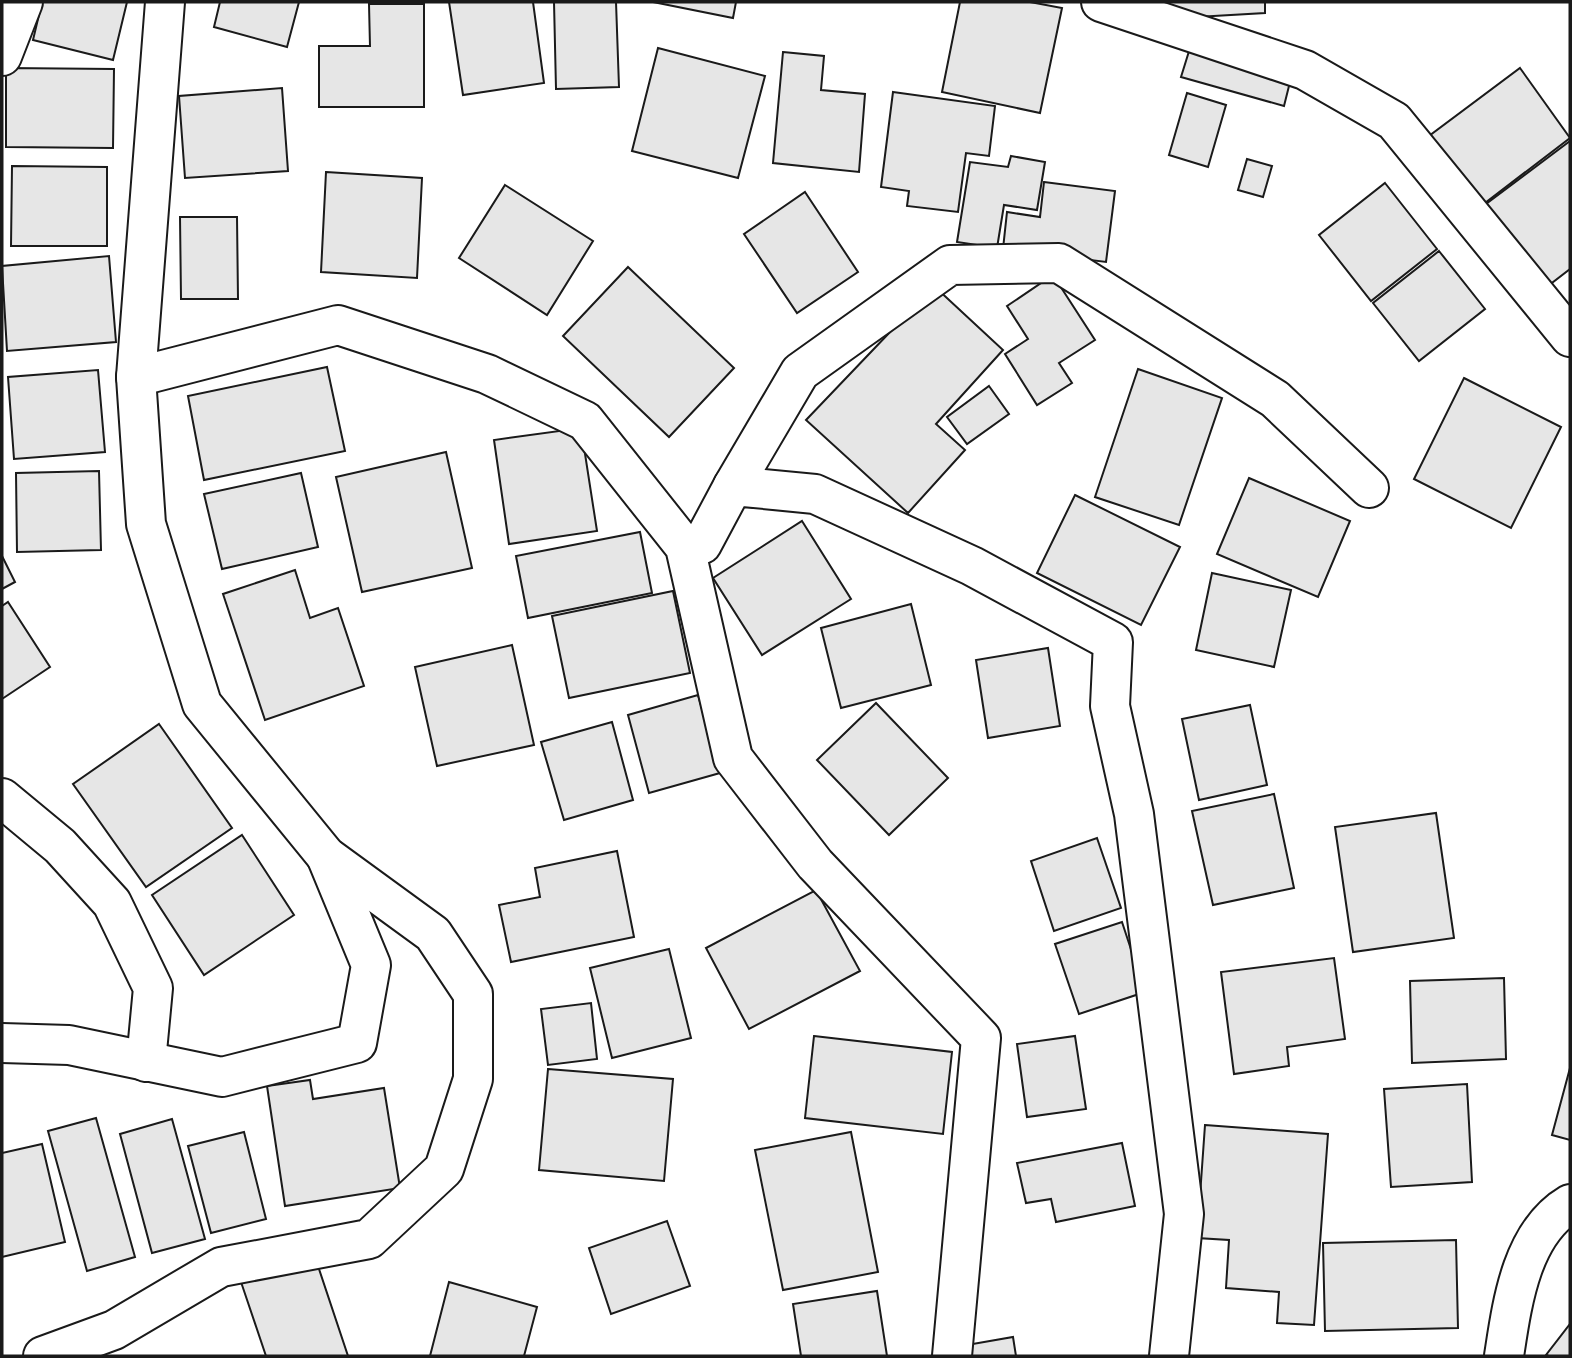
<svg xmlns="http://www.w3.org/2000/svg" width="1572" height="1358" viewBox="0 0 1572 1358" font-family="'PT Sans Narrow',sans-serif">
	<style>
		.building { fill: #e6e6e6; stroke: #1a1a1a; stroke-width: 2 }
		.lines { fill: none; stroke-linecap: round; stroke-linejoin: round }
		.minor-casing { stroke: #1a1a1a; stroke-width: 42 }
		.minor { stroke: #fff; stroke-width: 38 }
	</style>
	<rect width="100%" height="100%" fill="#fff"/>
	<g class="building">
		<path d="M 42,2 L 127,2 L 113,60 L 33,40 Z"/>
		<path d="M 220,2 L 299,2 L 287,47 L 214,27 Z"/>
		<path d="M 449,2 L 533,2 L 544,83 L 463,95 Z"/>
		<path d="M 554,2 L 616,2 L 619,87 L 556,89 Z"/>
		<path d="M 653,2 L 736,2 L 733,18 Z"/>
		<path d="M 960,2 L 1030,2 L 1062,8 L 1040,113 L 942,92 Z"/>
		<path d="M 1161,2 L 1265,2 L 1265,13 L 1162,19 Z"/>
		<path d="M 369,4 L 424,4 L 424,107 L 319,107 L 319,46 L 370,46 Z"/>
		<path d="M 658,48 L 765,76 L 738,178 L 632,151 Z"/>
		<path d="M 1190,48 L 1291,78 L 1284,106 L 1181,77 Z"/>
		<path d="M 783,52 L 824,56 L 821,90 L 865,94 L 859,172 L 773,163 Z"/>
		<path d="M 6,68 L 114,69 L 113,148 L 6,147 Z"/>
		<path d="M 1520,68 L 1570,138 L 1481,206 L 1429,136 Z"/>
		<path d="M 282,88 L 288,171 L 185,178 L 179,96 Z"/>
		<path d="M 893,92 L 995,106 L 989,156 L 966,153 L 958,212 L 907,206 L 909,191 L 881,187 Z"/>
		<path d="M 1187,93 L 1226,105 L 1208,167 L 1169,155 Z"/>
		<path d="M 1570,141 L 1570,269 L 1544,289 L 1482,207 Z"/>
		<path d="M 1011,156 L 1045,162 L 1037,210 L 1004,205 L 997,248 L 957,242 L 970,162 L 1008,167 Z"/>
		<path d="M 1247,159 L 1272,166 L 1263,197 L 1238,190 Z"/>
		<path d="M 12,166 L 107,167 L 107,246 L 11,246 Z"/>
		<path d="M 326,172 L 422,178 L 417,278 L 321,272 Z"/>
		<path d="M 1044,182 L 1115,191 L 1106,262 L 1003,249 L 1007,212 L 1040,217 Z"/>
		<path d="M 1385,183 L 1437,249 L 1371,301 L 1319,235 Z"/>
		<path d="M 505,185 L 593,241 L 547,315 L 459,258 Z"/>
		<path d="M 805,192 L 858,272 L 797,313 L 744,234 Z"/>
		<path d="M 180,217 L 237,217 L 238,299 L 181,299 Z"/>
		<path d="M 1439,251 L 1485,309 L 1419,361 L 1373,303 Z"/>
		<path d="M 109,256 L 116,342 L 7,351 L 2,266 Z"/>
		<path d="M 628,267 L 734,368 L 669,437 L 563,336 Z"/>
		<path d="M 1053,275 L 1095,340 L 1059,363 L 1072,383 L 1037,405 L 1005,354 L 1028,339 L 1007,306 Z"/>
		<path d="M 934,286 L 1003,350 L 936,424 L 965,450 L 908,513 L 806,420 Z"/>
		<path d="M 327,367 L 345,451 L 204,480 L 188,396 Z"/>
		<path d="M 1138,369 L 1222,398 L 1179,525 L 1095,497 Z"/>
		<path d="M 98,370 L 105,452 L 14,459 L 8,377 Z"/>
		<path d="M 1464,378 L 1561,427 L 1511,528 L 1414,479 Z"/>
		<path d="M 989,386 L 1009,414 L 967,444 L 947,417 Z"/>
		<path d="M 581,428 L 597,531 L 509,544 L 494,440 Z"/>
		<path d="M 446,452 L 472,568 L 362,592 L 336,477 Z"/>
		<path d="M 99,471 L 101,550 L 17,552 L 16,473 Z"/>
		<path d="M 301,473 L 318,547 L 222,569 L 204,494 Z"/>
		<path d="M 1249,478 L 1350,521 L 1318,597 L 1217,554 Z"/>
		<path d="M 1075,495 L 1180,547 L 1141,625 L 1037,573 Z"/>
		<path d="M 802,521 L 851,599 L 762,655 L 713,578 Z"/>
		<path d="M 640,532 L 652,593 L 528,618 L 516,556 Z"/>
		<path d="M 2,556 L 15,582 L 2,589 Z"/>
		<path d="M 295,570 L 310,618 L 338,608 L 364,686 L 265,720 L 223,594 Z"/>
		<path d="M 1212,573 L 1291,590 L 1274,667 L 1196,650 Z"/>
		<path d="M 673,591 L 690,673 L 569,698 L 552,616 Z"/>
		<path d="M 8,602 L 50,667 L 2,699 L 2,606 Z"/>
		<path d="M 911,604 L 931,685 L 841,708 L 821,628 Z"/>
		<path d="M 512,645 L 534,745 L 437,766 L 415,667 Z"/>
		<path d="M 1048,648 L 1060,726 L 988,738 L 976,660 Z"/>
		<path d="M 698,695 L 720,773 L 649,793 L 628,715 Z"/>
		<path d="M 876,703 L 948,778 L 889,835 L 817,760 Z"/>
		<path d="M 1250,705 L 1267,785 L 1199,800 L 1182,719 Z"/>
		<path d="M 612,722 L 633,800 L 564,820 L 541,742 Z"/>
		<path d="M 159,724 L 232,828 L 146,887 L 73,784 Z"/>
		<path d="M 1274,794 L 1294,888 L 1213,905 L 1192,811 Z"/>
		<path d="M 1436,813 L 1454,938 L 1353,952 L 1335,827 Z"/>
		<path d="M 242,835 L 294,915 L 204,975 L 152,895 Z"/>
		<path d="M 1097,838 L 1121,908 L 1054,931 L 1031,861 Z"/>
		<path d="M 617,851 L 634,937 L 511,962 L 499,905 L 540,897 L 535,868 Z"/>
		<path d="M 816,890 L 860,971 L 749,1029 L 706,948 Z"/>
		<path d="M 1122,922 L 1145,992 L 1079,1014 L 1055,944 Z"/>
		<path d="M 669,949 L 691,1038 L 612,1058 L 590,968 Z"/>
		<path d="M 1334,958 L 1345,1039 L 1287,1047 L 1289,1066 L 1234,1074 L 1221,972 Z"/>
		<path d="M 1504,978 L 1506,1059 L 1412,1063 L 1410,981 Z"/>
		<path d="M 591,1003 L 597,1059 L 548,1065 L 541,1009 Z"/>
		<path d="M 814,1036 L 952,1052 L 943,1134 L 805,1118 Z"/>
		<path d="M 1075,1036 L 1086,1109 L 1027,1117 L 1017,1044 Z"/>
		<path d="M 1570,1068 L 1570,1140 L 1552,1135 Z"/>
		<path d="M 548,1069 L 673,1079 L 664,1181 L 539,1170 Z"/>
		<path d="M 310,1080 L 313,1099 L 384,1088 L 400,1188 L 285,1206 L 267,1086 Z"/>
		<path d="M 1467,1084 L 1472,1182 L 1391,1187 L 1384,1089 Z"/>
		<path d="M 96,1118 L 135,1257 L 87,1271 L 48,1131 Z"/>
		<path d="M 172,1119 L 205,1239 L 152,1253 L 120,1134 Z"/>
		<path d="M 1205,1125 L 1328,1134 L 1314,1325 L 1277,1323 L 1279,1292 L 1226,1288 L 1229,1240 L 1197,1238 Z"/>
		<path d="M 244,1132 L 266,1219 L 211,1233 L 188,1146 Z"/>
		<path d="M 851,1132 L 878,1272 L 783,1290 L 755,1150 Z"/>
		<path d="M 1122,1143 L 1135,1206 L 1056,1222 L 1051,1199 L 1026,1203 L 1017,1163 Z"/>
		<path d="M 42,1144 L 65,1242 L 2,1257 L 2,1153 Z"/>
		<path d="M 667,1221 L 690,1286 L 611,1314 L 589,1248 Z"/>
		<path d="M 1456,1240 L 1458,1328 L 1325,1331 L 1323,1243 Z"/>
		<path d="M 315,1257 L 348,1356 L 266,1356 L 241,1282 Z"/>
		<path d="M 449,1282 L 537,1307 L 524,1356 L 430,1356 Z"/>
		<path d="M 877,1291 L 887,1356 L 801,1356 L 793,1304 Z"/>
		<path d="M 1570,1324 L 1570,1356 L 1549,1356 L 1546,1355 Z"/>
		<path d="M 1013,1337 L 1016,1356 L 963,1356 L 961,1346 Z"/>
	</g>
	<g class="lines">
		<defs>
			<g id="minor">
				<path d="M 1101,2 L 1305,70 L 1394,121 L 1570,337"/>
				<path d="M 2,56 L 23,2"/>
				<path d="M 136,377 L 338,325 L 487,374 L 585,421 L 685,547 L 733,758 L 815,864 L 981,1038 L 952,1356"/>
				<path d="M 733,486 L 800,372 L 950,265 L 1059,263 L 1275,399 L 1369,488"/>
				<path d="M 685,547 L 702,544 L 733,486 L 815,494 L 972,566 L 1113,642 L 1110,706 L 1134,814 L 1184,1214 L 1169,1356"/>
				<path d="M 2,798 L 60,846 L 112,903 L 153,988 L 146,1062"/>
				<path d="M 2,1043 L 69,1045 L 222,1077 L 357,1043 L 371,965 L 326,856"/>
				<path d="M 43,1356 L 114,1330 L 221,1267 L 369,1239 L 444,1169 L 473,1079 L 473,994 L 433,934 L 326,856 L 202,704 L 146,524 L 136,377 L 165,2"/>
				<path d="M 1504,1356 C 1512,1304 1521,1233 1570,1204"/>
			</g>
		</defs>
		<use href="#minor" class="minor-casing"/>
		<use href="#minor" class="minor"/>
	</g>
	<rect width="1572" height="1358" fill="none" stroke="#1a1a1a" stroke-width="7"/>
</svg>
